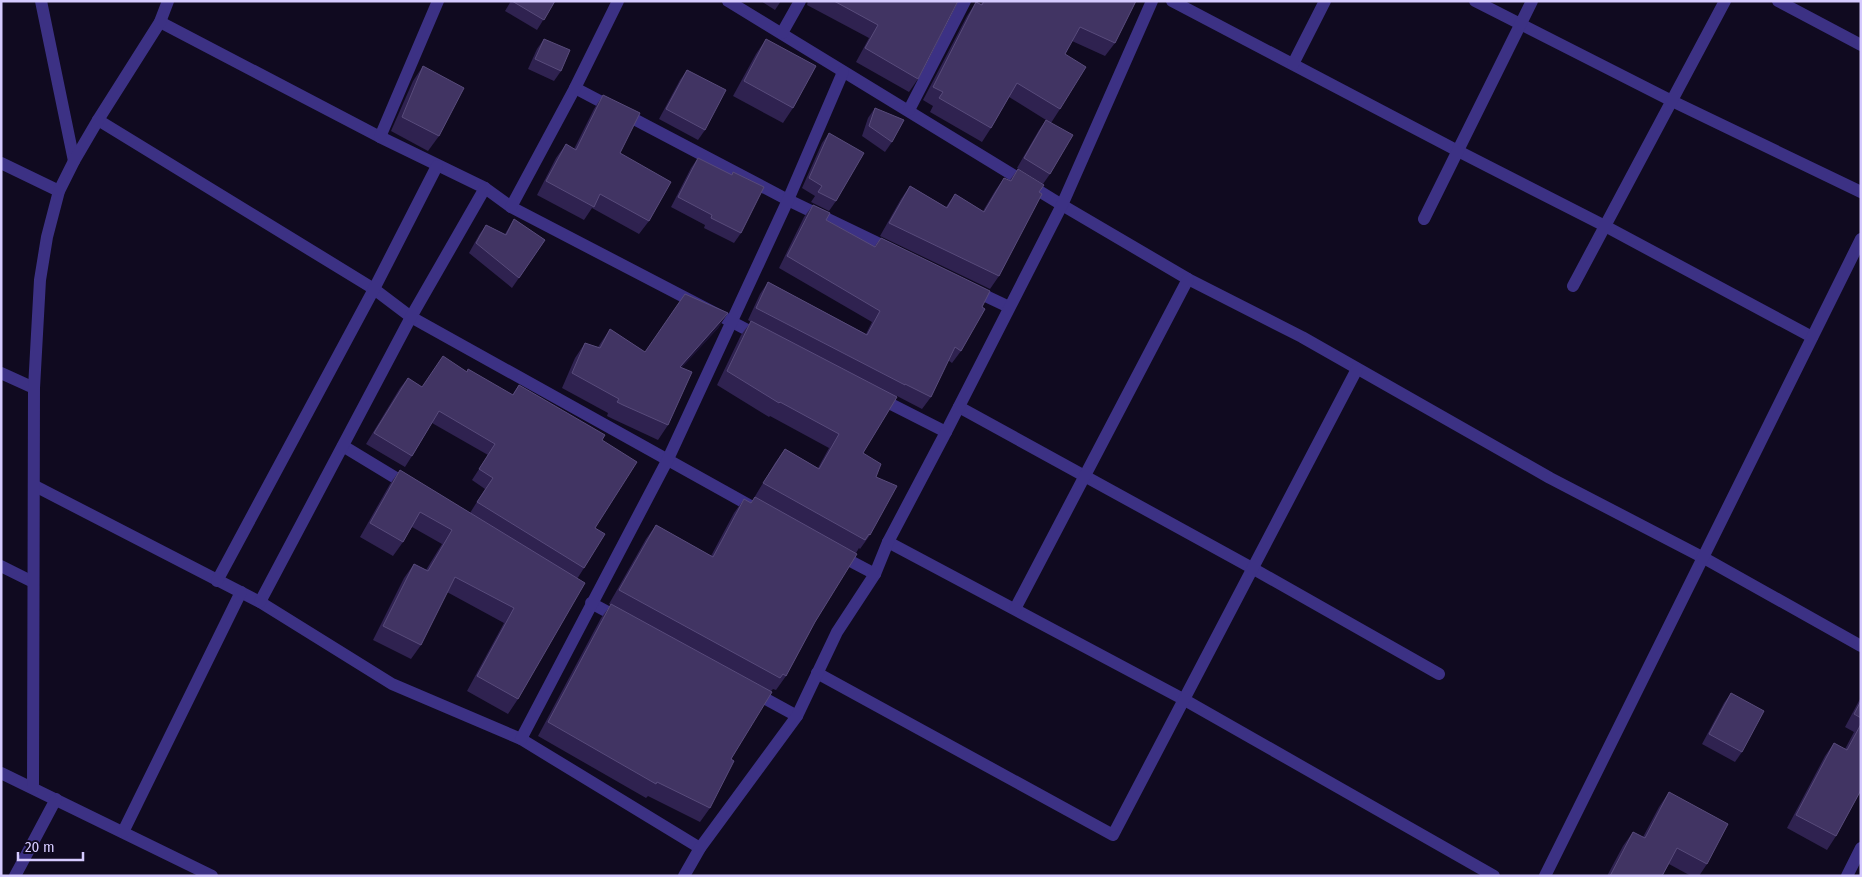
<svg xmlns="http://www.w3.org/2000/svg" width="1862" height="877" viewBox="0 0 1862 877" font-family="'Fira Sans Condensed',sans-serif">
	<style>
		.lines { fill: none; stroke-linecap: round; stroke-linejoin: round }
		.minor { stroke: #3c3184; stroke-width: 12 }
		.wall { fill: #2f2250 }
		.shaded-wall { fill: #1b1135 }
		.building { fill: #413463; stroke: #584b7b }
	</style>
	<rect width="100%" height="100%" fill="#100a20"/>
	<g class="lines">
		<g class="minor">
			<path d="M 41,1 L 74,161"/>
			<path d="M 728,1 L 1062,205 L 1188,279 L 1302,337 L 1550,478 L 1704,558 L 1861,646"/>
			<path d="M 1172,1 L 1458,151 L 1605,226 L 1812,337"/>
			<path d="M 1475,1 L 1672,101 L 1861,192"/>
			<path d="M 1778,1 L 1861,45"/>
			<path d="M 160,22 L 380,137 L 485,188 L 511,207 L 759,336"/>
			<path d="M 782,33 L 800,1"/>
			<path d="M 1293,64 L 1325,1"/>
			<path d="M 575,88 L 788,200 L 892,250"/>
			<path d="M 909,110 L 965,1"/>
			<path d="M 98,120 L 374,289 L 411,317 L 756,509"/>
			<path d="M 380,137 L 438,1"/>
			<path d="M 1,163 L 59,191"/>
			<path d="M 511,207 L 575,88 L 618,1"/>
			<path d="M 1424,219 L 1532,1"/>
			<path d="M 1573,286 L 1725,1"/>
			<path d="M 973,290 L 1009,307"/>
			<path d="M 1,373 L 34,388"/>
			<path d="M 877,397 L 946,432"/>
			<path d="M 959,407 L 1252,568 L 1439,674"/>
			<path d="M 343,446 L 409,486"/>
			<path d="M 35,486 L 260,602 L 392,684 L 521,739 L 700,848"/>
			<path d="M 888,542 L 1183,699 L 1494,876"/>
			<path d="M 837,554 L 875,574"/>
			<path d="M 1,566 L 33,582"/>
			<path d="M 217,581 L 374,289 L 437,166"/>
			<path d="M 260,602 L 411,317 L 485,188"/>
			<path d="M 591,603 L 619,618"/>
			<path d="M 1015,609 L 1188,279"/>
			<path d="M 817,673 L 1113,835 L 1357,369"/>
			<path d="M 753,692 L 797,716"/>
			<path d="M 521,739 L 668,459 L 788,200 L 843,72"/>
			<path d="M 1,773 L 212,876"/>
			<path d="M 33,788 L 34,388 L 40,280 L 47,237 L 59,191 L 74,161 L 98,120 L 160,22 L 168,1"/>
			<path d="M 123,832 L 241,592"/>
			<path d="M 15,876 L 56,799"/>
			<path d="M 684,876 L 700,848 L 797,716 L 837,632 L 875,574 L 888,542 L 946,432 L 1062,205 L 1152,1"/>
			<path d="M 1545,876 L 1861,239"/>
			<path d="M 1847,876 L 1861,848"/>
		</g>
	</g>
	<g class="wall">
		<path d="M 511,1 L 555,1 L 537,30 L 505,11 Z"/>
		<path d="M 761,1 L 781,1 L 775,10 Z"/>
		<path d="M 808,1 L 958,1 L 918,79 L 909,92 L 856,62 L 869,38 L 807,5 Z"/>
		<path d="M 982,1 L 1136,1 L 1115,43 L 1105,56 L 1072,41 L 1065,54 L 1060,109 L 1051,123 L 1050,174 L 1043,184 L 1017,168 L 1039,130 L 1046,120 L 1009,97 L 991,128 L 982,142 L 930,112 L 933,106 L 923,100 L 967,16 L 976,2 L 981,4 Z"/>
		<path d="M 544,39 L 561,71 L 554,81 L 528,69 L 537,49 Z"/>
		<path d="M 766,39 L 793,108 L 783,123 L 733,96 L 756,54 Z"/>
		<path d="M 423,66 L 439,136 L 428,151 L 391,131 L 413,81 Z"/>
		<path d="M 687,70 L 705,130 L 698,140 L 659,119 L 680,80 Z"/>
		<path d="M 603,95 L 620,153 L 649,221 L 639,234 L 592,208 L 584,220 L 537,195 L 556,158 L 566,144 L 574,149 L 594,109 Z"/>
		<path d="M 875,108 L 892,142 L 885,152 L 862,136 L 868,118 Z"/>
		<path d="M 829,133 L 836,201 L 829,211 L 811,202 L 815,196 L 802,188 L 822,143 Z"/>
		<path d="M 698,158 L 731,175 L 733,172 L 741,233 L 734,243 L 704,228 L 705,225 L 671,207 L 691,168 Z"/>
		<path d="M 1018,169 L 1039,192 L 999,276 L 990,289 L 880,236 L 901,199 L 910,186 L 946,207 L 955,194 L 983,211 L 995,191 L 1004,178 L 1010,180 Z"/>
		<path d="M 813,205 L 826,220 L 874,247 L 881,238 L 982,307 L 961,351 L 952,363 L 948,360 L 931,397 L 922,409 L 897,396 L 863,453 L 876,477 L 870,535 L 860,549 L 859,548 L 856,553 L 815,622 L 786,676 L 776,690 L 773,689 L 771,691 L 731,759 L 710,808 L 700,822 L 648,796 L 646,798 L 538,736 L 601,618 L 611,605 L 609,604 L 646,539 L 656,525 L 711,556 L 734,513 L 744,499 L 751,503 L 775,463 L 785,449 L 818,468 L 829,448 L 770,416 L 769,417 L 717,385 L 741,335 L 751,322 L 748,320 L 760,294 L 768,282 L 866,334 L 872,322 L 779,268 L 804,217 Z"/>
		<path d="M 514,219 L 545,240 L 512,288 L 469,253 L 479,235 L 486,225 L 505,234 Z"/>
		<path d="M 728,313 L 718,328 L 682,367 L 668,425 L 658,440 L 613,419 L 607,416 L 608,413 L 562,388 L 575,358 L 585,343 L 598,347 L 610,329 L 645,352 Z"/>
		<path d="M 466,372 L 512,395 L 519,385 L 602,440 L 595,528 L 584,568 L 577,579 L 518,699 L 508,714 L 467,691 L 504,623 L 447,592 L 421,645 L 411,659 L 373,640 L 404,578 L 414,564 L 426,570 L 442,544 L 412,527 L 403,542 L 393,556 L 360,537 L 390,484 L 400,470 L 470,513 L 485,489 L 472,480 L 488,455 L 432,423 L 412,456 L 405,467 L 366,444 L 400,388 L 408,378 L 422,387 Z"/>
		<path d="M 1731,693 L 1742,752 L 1735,762 L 1702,744 L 1724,703 Z"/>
		<path d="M 1861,697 L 1861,790 L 1836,836 L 1827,850 L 1787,828 L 1825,756 L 1834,743 L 1845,749 L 1854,732 L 1845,727 Z"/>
		<path d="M 1669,792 L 1707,864 L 1699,876 L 1691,876 L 1669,864 L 1662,876 L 1607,876 L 1623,846 L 1633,832 L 1643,837 L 1659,807 Z"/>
	</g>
	<path class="shaded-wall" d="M 728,313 L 718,328 L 670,381 L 680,367 Z"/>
	<g class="building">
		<path d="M 512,1 L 555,1 L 544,20 Z"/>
		<path d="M 834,1 L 958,1 L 918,79 L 865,48 L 878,25 Z"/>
		<path d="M 984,1 L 1136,1 L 1115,43 L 1080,27 L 1065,54 L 1086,67 L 1060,109 L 1017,83 L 991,128 L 939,98 L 943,92 L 933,87 L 976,2 L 982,5 Z"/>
		<path d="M 544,39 L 570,50 L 561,71 L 535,59 Z"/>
		<path d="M 766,39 L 816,66 L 793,108 L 744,81 Z"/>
		<path d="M 423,66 L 464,88 L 439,136 L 402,117 Z"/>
		<path d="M 687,70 L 726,90 L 705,130 L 666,109 Z"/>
		<path d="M 603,95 L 640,113 L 620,153 L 671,182 L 649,221 L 600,194 L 594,207 L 546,181 L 566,144 L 576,150 Z"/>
		<path d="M 875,108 L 904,120 L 892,142 L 869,126 Z"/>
		<path d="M 1046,120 L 1073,135 L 1050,174 L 1024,158 Z"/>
		<path d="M 829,133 L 864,153 L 836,201 L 818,192 L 822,186 L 809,178 Z"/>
		<path d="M 698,158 L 732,175 L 733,172 L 764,187 L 741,233 L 711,218 L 712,215 L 678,197 Z"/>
		<path d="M 1018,169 L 1044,185 L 1039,192 L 1042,194 L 999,276 L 889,223 L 910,186 L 947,208 L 955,194 L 984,212 L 1004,178 L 1011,181 Z"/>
		<path d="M 813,205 L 830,213 L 826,220 L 875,247 L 881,238 L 990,291 L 982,307 L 985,309 L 961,351 L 955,347 L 931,397 L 905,384 L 905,385 L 756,308 L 768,282 L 867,335 L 880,311 L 787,256 Z"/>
		<path d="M 514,219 L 545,240 L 519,278 L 476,243 L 486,225 L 506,235 Z"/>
		<path d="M 685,294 L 728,313 L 680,367 L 692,372 L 668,425 L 623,405 L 617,402 L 619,399 L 572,373 L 585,343 L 600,348 L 610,329 L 645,352 Z"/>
		<path d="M 751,321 L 897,397 L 863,453 L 881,464 L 876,477 L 897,486 L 870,535 L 869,534 L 865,540 L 763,483 L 785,449 L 819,469 L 839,434 L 780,402 L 779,403 L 727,371 Z"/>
		<path d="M 443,356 L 467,372 L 468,369 L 513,395 L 519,385 L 605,435 L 602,440 L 637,462 L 595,528 L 605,534 L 584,568 L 477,502 L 493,478 L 479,469 L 495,444 L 439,411 L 412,456 L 374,433 L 408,378 L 422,387 Z"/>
		<path d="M 400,470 L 585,583 L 518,699 L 477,676 L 514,608 L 455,577 L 421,645 L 383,626 L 414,564 L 428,571 L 452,530 L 420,512 L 403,542 L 370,523 Z"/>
		<path d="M 755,497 L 857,554 L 815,622 L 786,676 L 783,674 L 780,678 L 619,590 L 656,525 L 713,557 L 744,499 L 751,503 Z"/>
		<path d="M 611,604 L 772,692 L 731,759 L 734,761 L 710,808 L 657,782 L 656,784 L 548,722 Z"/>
		<path d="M 1731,693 L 1764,711 L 1742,752 L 1709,734 Z"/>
		<path d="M 1861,701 L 1861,718 L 1854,714 Z"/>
		<path d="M 1861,724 L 1861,790 L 1836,836 L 1796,815 L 1834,743 L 1847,750 Z"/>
		<path d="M 1669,792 L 1728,824 L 1707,864 L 1677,848 L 1662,876 L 1610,876 L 1633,832 L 1645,838 Z"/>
	</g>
	<rect width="1862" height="877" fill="none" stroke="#d5caff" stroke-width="5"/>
	<path d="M18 852v8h65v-8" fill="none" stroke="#d5caff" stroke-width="2.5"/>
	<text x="25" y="852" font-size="15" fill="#d5caff" stroke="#100a20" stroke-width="4" paint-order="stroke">20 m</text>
</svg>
